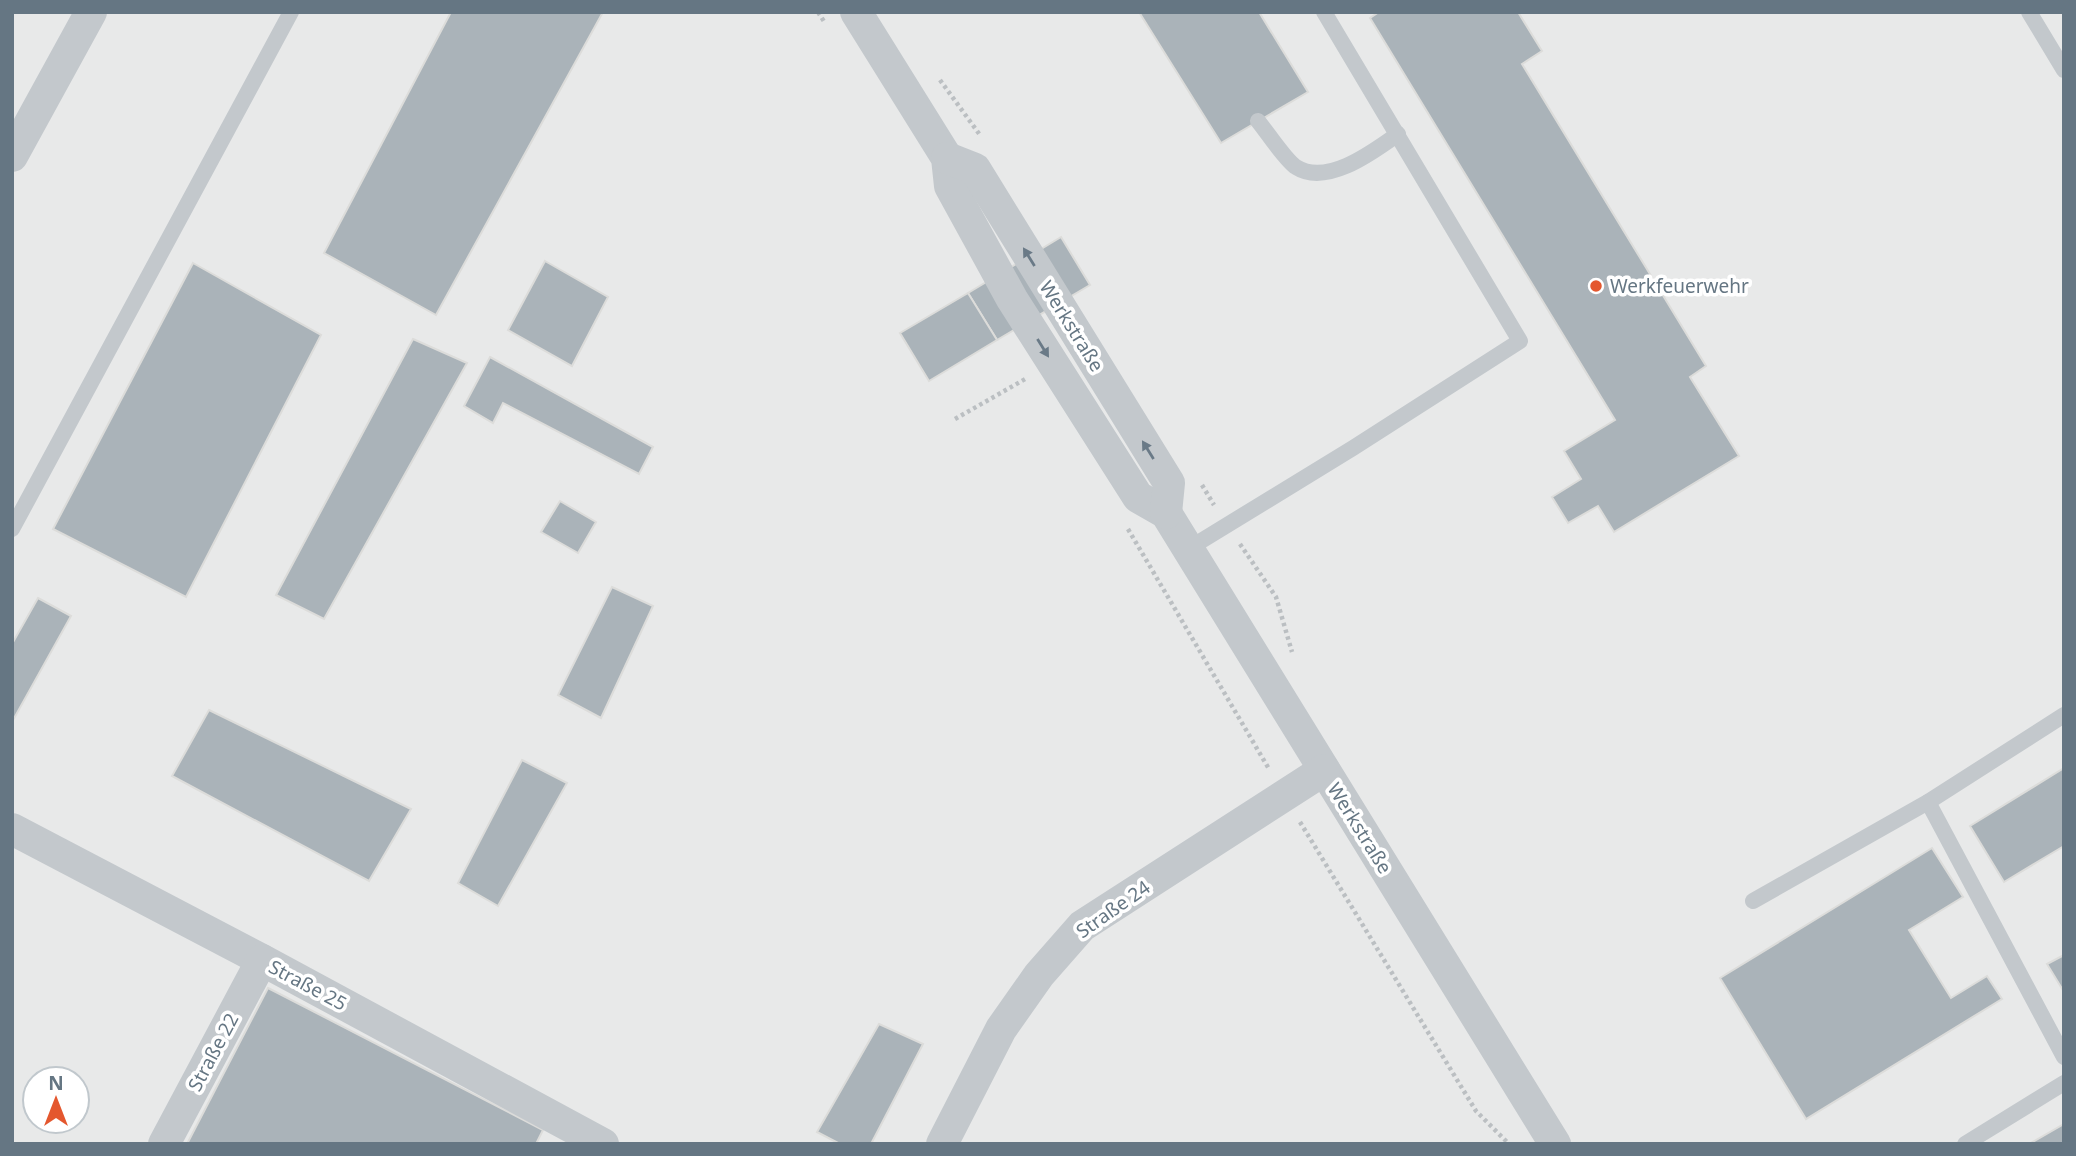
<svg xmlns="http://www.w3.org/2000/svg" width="2076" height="1156" viewBox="0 0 2076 1156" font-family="'Noto Sans',sans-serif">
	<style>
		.built { fill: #e8e9e9; fill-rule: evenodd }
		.building { fill: #aab3b9; stroke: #dcdcda; stroke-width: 2 }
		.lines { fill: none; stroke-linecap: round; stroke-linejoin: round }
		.path { stroke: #bbbfc2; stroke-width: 4.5; stroke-dasharray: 3.5 3.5; stroke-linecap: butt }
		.lane { stroke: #c3c8cc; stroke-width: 16 }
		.street { stroke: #c3c8cc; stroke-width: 32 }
		.oneway { fill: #6a7a87 }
		.poi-dot { fill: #e4572e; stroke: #fff; stroke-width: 2.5 }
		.labels { text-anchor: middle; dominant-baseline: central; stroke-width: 7; stroke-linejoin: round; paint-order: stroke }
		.poi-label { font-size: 19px; fill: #657683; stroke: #fff; text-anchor: start }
		.street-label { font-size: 19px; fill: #657683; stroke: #fff }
	</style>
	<rect width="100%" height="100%" fill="#fafaf8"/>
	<path class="built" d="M 12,12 L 2064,12 L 2064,1144 L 12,1144 ZM 35,1079 L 77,1079 L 77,1121 L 35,1121 Z"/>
	<g class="building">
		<path d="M 451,12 L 603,12 L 436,315 L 324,253 Z"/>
		<path d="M 1139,12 L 1259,12 L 1308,92 L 1221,143 Z"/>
		<path d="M 1379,12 L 1518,12 L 1542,51 L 1522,64 L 1706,366 L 1690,377 L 1739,456 L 1614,532 L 1598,506 L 1568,523 L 1552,497 L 1581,479 L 1564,451 L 1615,420 L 1370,18 Z"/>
		<path d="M 1061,237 L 1090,285 L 997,340 L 968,293 Z"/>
		<path d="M 545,261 L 608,297 L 572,366 L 508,330 Z"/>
		<path d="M 193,263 L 321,335 L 186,597 L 53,529 Z"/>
		<path d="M 968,293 L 997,340 L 929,381 L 900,333 Z"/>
		<path d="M 413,339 L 467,363 L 324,619 L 276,595 Z"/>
		<path d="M 490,357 L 653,447 L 639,474 L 503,403 L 493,423 L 464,406 Z"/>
		<path d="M 560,501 L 596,522 L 578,553 L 541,532 Z"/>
		<path d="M 612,587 L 653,606 L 601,718 L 558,695 Z"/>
		<path d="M 38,598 L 71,616 L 12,722 L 12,644 Z"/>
		<path d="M 209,710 L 411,809 L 369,881 L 172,776 Z"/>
		<path d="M 522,760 L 567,783 L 498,906 L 458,883 Z"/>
		<path d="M 2064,768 L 2064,846 L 2004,882 L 1970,826 Z"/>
		<path d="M 1932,848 L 1963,897 L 1909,930 L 1951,998 L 1987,976 L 2002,999 L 1806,1119 L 1720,978 Z"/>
		<path d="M 2064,955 L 2064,992 L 2047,964 Z"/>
		<path d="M 268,988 L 543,1130 L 536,1144 L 187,1144 Z"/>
		<path d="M 879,1024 L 923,1044 L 871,1144 L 840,1144 L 817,1132 Z"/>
		<path d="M 2064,1124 L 2064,1144 L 2029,1144 Z"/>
	</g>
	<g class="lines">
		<g class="path">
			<path d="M 818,12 L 825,23"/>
			<path d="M 940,80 L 980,135"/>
			<path d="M 955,419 L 1027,378"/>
			<path d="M 1202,485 L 1214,505"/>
			<path d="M 1128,529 L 1269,769"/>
			<path d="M 1240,544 L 1276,597 L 1292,652"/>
			<path d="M 1300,822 L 1476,1111 L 1509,1144"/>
		</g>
		<g class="lane">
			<path d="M 2029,12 L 2064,70"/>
			<path d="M 1258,121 C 1267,132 1286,161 1296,167 C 1327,187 1374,151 1398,134"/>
			<path d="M 12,529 L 291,12"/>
			<path d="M 1188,549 L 1353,448 L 1520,341 L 1324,12"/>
			<path d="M 1928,802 L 2064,1057"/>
			<path d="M 1753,901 L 1928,802 L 2064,715"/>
			<path d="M 1965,1144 L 2064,1083"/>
		</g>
		<g class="street">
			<path d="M 856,12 L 947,158 L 950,186 L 1012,299 L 1138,497 L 1166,513 L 1555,1144"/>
			<path d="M 12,156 L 91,12"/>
			<path d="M 947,158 L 975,169 L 1169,483 L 1166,513"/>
			<path d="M 12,829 L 262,960 L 603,1144"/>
			<path d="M 164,1144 L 262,960"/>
			<path d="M 942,1144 L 1001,1029 L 1039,975 L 1082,926 L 1324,770"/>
		</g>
	</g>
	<defs><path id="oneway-solid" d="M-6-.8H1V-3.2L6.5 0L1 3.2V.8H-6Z" transform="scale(1.75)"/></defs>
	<g class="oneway">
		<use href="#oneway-solid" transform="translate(1029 257) rotate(-122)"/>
		<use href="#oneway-solid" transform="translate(1043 348) rotate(58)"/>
		<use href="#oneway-solid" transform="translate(1148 450) rotate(-122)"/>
	</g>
	<circle class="poi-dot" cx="1596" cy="286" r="7"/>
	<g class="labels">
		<g class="poi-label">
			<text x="1610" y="286">Werkfeuerwehr</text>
		</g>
		<g class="street-label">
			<text transform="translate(1072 326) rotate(58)">Werkstraße</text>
			<text transform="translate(1360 828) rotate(58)">Werkstraße</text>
			<text transform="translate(1113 909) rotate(-35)">Straße 24</text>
			<text transform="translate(308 985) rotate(28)">Straße 25</text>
			<text transform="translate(213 1052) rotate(-62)">Straße 22</text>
		</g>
	</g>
	<rect width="2076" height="1156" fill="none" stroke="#657683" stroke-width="28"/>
	<g transform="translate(56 1100)"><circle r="33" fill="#ffffff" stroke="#c1c8cd" stroke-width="2"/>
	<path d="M0-5L12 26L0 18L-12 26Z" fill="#e4572e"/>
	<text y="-10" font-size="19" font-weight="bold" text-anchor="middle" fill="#657683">N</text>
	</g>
</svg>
